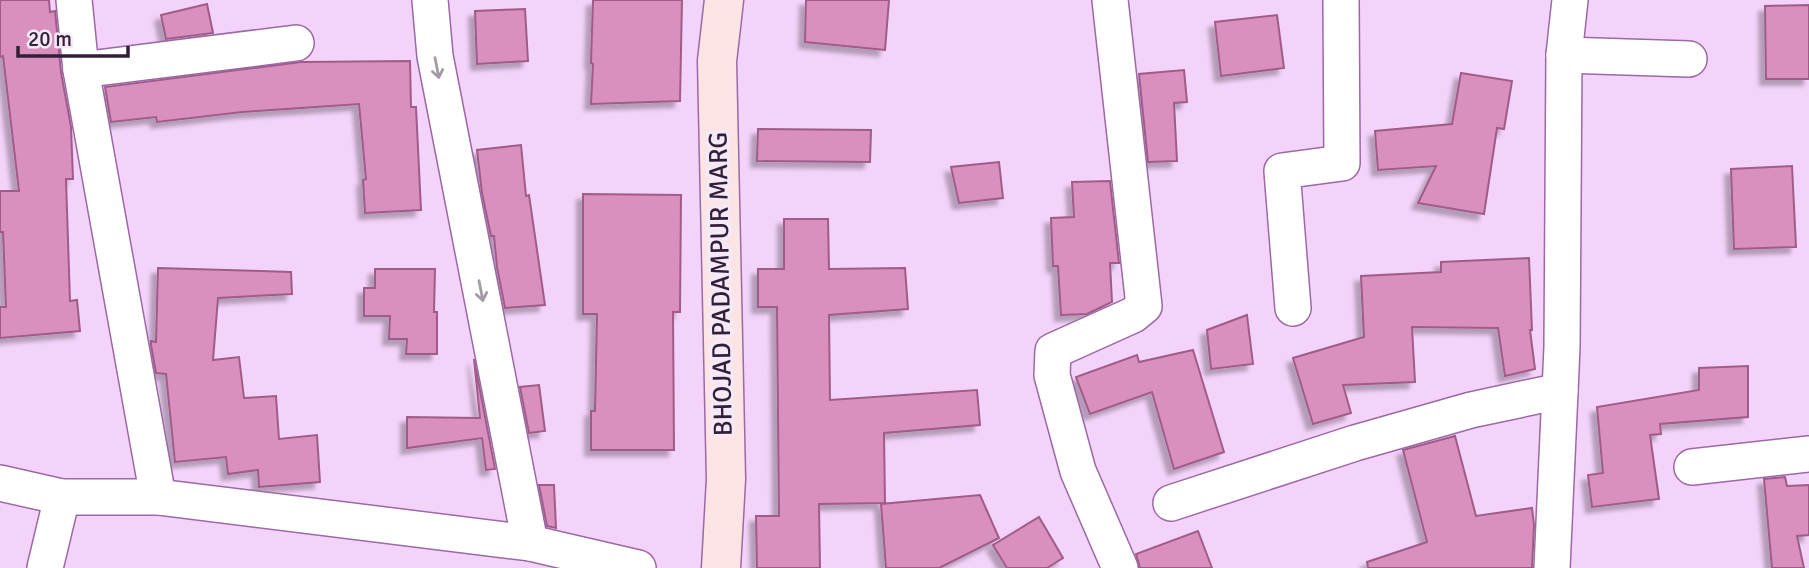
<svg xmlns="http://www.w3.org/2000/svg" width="1809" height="568" viewBox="0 0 1809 568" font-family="Signika,sans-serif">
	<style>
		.building { fill: #d990bf; stroke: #a05c89; stroke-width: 2; filter: url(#shadow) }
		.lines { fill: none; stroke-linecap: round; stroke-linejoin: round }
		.street-casing { stroke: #9b69a5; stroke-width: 38 }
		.secondary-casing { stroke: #9b69a5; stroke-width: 41 }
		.street { stroke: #fff; stroke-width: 35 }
		.secondary { stroke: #fbe4e3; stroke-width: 38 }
		.oneway { stroke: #a39aa5 }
		.labels { text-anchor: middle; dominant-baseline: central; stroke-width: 7; stroke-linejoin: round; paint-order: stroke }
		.street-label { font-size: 26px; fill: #331e37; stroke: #f4e9f6 }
	</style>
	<defs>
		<filter id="shadow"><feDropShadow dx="-6" dy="6" stdDeviation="2" flood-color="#0004"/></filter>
	</defs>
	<rect width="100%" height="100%" fill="#f4d3fa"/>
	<g class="building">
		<path d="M 0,0 L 49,0 L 50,12 L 55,11 L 61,72 L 71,127 L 73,179 L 66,179 L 70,301 L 77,300 L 80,331 L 0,338 L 0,307 L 6,307 L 3,232 L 0,232 L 0,191 L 19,191 L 3,56 L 0,57 Z"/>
		<path d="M 593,0 L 682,0 L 680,101 L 591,104 L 593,64 L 591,63 Z"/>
		<path d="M 806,0 L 889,0 L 885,50 L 805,42 Z"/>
		<path d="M 207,4 L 213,33 L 166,39 L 161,15 Z"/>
		<path d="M 1809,5 L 1809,79 L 1766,79 L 1765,6 Z"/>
		<path d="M 525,9 L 528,61 L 477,64 L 475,11 Z"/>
		<path d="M 1277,15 L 1284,68 L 1221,76 L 1215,22 Z"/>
		<path d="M 410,61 L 411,107 L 416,107 L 421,210 L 365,213 L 363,180 L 366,179 L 359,104 L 242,112 L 157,122 L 156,117 L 111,122 L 105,87 L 301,62 Z"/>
		<path d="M 1184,70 L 1187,102 L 1174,103 L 1177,161 L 1148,162 L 1139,74 Z"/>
		<path d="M 1461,73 L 1512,81 L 1504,129 L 1497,128 L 1484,214 L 1418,203 L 1436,166 L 1378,170 L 1375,131 L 1452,124 Z"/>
		<path d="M 758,129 L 871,130 L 870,162 L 757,161 Z"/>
		<path d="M 521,145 L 526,196 L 529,195 L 545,305 L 505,308 L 497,267 L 494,236 L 491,236 L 482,193 L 477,150 Z"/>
		<path d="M 999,162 L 1003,198 L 959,203 L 951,167 Z"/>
		<path d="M 1792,166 L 1796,247 L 1734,249 L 1731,169 Z"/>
		<path d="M 1110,181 L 1119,263 L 1110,263 L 1112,302 L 1087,314 L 1061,315 L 1058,266 L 1053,266 L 1051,218 L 1074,217 L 1072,182 Z"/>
		<path d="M 583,194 L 681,195 L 680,312 L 673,312 L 674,450 L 591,450 L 591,411 L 595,411 L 597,314 L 583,314 Z"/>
		<path d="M 784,219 L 828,219 L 829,269 L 905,268 L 908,309 L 829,315 L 830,400 L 977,390 L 980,425 L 884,433 L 885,503 L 819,504 L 820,568 L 757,568 L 756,516 L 779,516 L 777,307 L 758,307 L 758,269 L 784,269 Z"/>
		<path d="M 1529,258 L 1532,330 L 1530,330 L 1535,369 L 1505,376 L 1498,328 L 1412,327 L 1415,382 L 1343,385 L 1351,413 L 1313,424 L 1293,358 L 1364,337 L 1361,276 L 1441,272 L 1441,262 Z"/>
		<path d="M 158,268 L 291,272 L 292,294 L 218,298 L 213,360 L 239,357 L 244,398 L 276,396 L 279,439 L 317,435 L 320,482 L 259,487 L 258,470 L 228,474 L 226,457 L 175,462 L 166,374 L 156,373 L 151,345 L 151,341 L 156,342 Z"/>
		<path d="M 375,269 L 435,269 L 434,312 L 437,312 L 437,354 L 406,354 L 407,339 L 389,339 L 390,316 L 364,316 L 364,288 L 375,288 Z"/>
		<path d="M 1247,315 L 1253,364 L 1211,369 L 1207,330 Z"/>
		<path d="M 1193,350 L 1224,452 L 1174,469 L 1152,392 L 1090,414 L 1076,377 L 1137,355 L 1139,362 Z"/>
		<path d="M 474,359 L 495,469 L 486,470 L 482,438 L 407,448 L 407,417 L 480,418 Z"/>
		<path d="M 1748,366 L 1748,417 L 1660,424 L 1661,434 L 1650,435 L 1659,499 L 1592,507 L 1588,475 L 1603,473 L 1597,407 L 1699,390 L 1699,368 Z"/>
		<path d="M 539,385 L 545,431 L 529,433 L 520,387 Z"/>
		<path d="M 1455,436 L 1476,516 L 1532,508 L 1534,525 L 1532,568 L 1368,568 L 1367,562 L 1427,542 L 1403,450 Z"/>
		<path d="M 1785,477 L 1787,486 L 1809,485 L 1809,535 L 1797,536 L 1804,568 L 1772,568 L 1764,479 Z"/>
		<path d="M 539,485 L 554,485 L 556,528 L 547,526 Z"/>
		<path d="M 980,495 L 999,538 L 939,568 L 886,568 L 881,504 Z"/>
		<path d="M 1039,517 L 1063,558 L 1047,568 L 1007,568 L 993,545 Z"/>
		<path d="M 1198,531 L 1212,568 L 1140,568 L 1136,554 Z"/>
	</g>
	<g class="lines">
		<defs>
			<g id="street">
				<path d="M 74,0 L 81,70 L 158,497"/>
				<path d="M 430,0 L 435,56 L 530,543"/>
				<path d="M 1110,0 L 1144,306 L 1133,315 L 1053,351 L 1052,375 L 1078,471 L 1120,568"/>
				<path d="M 1564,55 L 1689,59"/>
				<path d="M 81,70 L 296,43"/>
				<path d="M 1293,308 L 1282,171 L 1342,163 L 1341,0"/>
				<path d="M 1692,467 L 1809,454"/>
				<path d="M 0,483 L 62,497 L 158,497 L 530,543 L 638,568"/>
				<path d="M 1171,503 L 1355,443 L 1471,410 L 1560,391"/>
				<path d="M 45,568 L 62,497"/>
				<path d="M 1552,568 L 1562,347 L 1564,55 L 1570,0"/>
			</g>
			<path id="secondary" d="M 721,568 L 726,479 L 717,61 L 724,0"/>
		</defs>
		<use href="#street" class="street-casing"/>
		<use href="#secondary" class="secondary-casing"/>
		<use href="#street" class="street"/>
		<use href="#secondary" class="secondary"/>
	</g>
	<defs><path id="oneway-shaft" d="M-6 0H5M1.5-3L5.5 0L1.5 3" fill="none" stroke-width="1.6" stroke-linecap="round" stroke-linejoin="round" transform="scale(1.75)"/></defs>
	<g class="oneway">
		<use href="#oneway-shaft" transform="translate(437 68) rotate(79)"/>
		<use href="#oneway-shaft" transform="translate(481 291) rotate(79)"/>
	</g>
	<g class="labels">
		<g class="street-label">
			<text transform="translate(721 284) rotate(-91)">BHOJAD PADAMPUR MARG</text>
		</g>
	</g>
	<path d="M18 46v10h110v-10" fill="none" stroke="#331e37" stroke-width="3.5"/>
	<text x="28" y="46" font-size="21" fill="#331e37" stroke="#f4e9f6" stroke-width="5" paint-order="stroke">20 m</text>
</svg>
